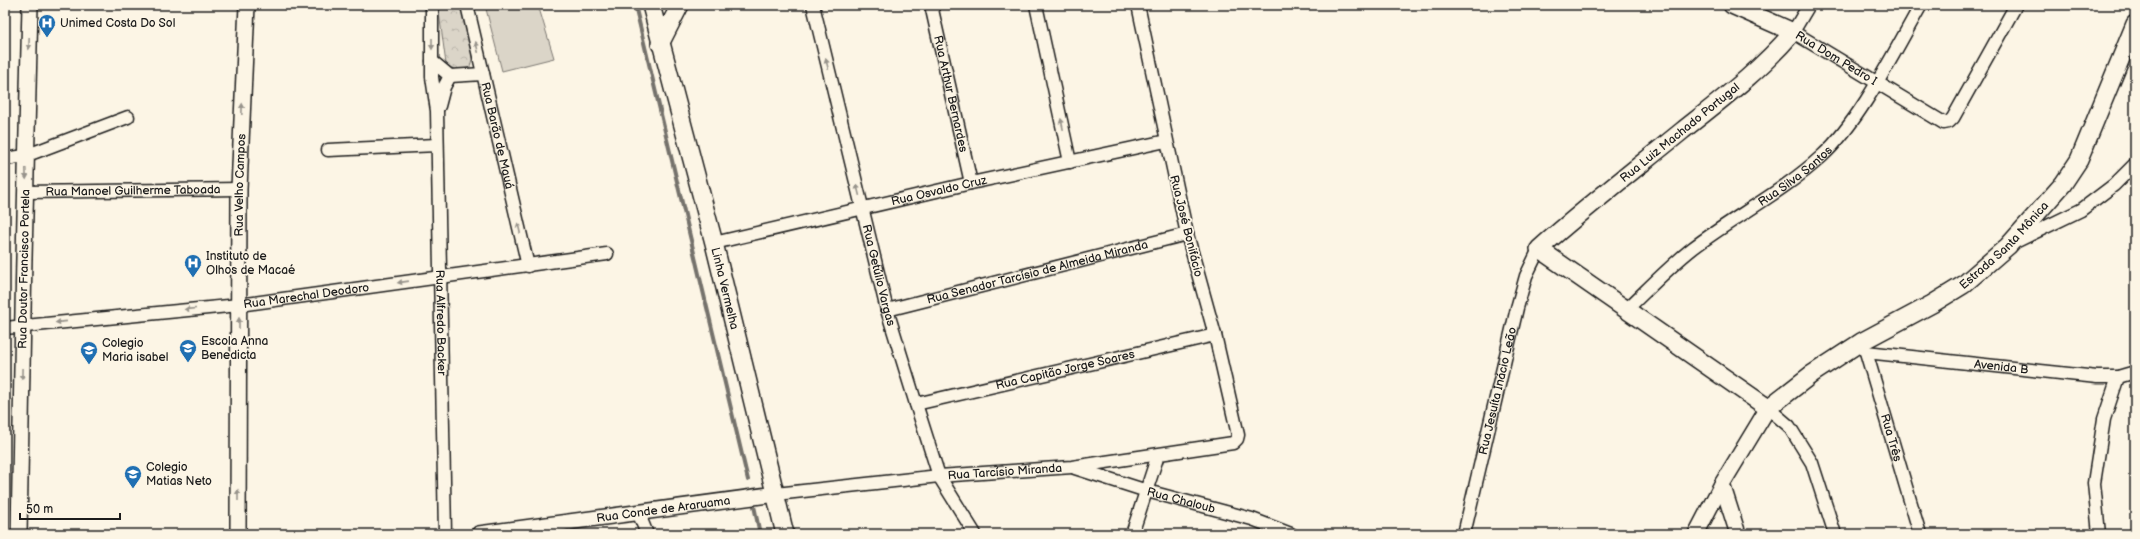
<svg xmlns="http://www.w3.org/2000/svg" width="2140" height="539" viewBox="0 0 2140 539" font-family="'Balsamiq Sans',sans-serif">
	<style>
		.forest { fill: url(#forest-crowns); stroke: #7c7872 }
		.pitch { fill: #dbd5c8; stroke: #7c7872 }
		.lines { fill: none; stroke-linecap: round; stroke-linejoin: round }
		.stream { stroke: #75726c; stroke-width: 4 }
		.minor-casing { stroke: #1c1c1c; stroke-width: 15 }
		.tertiary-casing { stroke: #1c1c1c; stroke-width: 18 }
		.secondary-casing { stroke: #1c1c1c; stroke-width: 20 }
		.minor { stroke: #fcf5e5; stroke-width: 12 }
		.tertiary { stroke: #fcf5e5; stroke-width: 15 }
		.secondary { stroke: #fcf5e5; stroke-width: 17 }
		.oneway { fill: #97938b }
		.labels { text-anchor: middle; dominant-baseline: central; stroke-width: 3.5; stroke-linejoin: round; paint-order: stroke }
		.poi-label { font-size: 12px; fill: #1c1c1c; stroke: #fcf5e5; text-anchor: start }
		.street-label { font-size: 12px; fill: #1c1c1c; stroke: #fcf5e5 }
	</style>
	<defs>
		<pattern id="forest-crowns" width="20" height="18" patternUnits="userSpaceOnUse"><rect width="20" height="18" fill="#dbd5c8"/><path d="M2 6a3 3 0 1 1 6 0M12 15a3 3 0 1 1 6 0" fill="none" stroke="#bbb6ab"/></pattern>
	</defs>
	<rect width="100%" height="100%" fill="#fcf5e5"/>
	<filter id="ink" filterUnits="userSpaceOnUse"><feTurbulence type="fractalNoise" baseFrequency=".025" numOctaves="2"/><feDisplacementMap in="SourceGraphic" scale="8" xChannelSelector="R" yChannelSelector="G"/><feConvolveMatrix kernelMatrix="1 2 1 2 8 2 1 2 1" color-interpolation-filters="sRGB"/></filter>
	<g filter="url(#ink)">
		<path class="forest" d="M 438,5 L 462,5 L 472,52 L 472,59 L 470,67 C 461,71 453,71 446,64 Z"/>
		<path class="pitch" d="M 485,5 L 538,5 L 554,58 L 502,71 Z"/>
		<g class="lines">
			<g class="stream">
				<path d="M 635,5 L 748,480"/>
				<path d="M 754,506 L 760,534"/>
			</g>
			<defs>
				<g id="minor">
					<path d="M 432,5 L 432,61 L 450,76"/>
					<path id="s1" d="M 467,5 L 528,266"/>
					<path id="s2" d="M 813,5 L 887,310 L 916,404 L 939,476 L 975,534"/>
					<path id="s3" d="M 931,5 L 971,183"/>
					<path d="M 1036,5 L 1070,162"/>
					<path id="s4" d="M 1809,5 L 1793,32 L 1944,123 L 1949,122 L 1953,118 L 2016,5"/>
					<path id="s5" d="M 432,61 L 432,77 L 437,111 L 445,534"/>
					<path d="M 450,76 L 483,74"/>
					<path d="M 439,106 L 444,87 L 450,76"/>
					<path d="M 328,150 L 437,145"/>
					<path d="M 5,159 L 25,156 L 128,117"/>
					<path id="s6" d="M 26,192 L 239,189"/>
					<path d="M 2015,242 L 2081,210 L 2114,185 L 2135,164"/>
					<path id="s7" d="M 714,243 L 971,183 L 1166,141"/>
					<path id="s8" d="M 1627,309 C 1649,288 1670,266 1693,248 C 1735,216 1783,192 1822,156 C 1861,120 1894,52 1921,5"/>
					<path id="s9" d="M 887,310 L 1187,234"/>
					<path id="s10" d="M 5,328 L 239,305 L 607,254"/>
					<path id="s11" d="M 1863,346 L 1866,352 L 1920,534"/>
					<path id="s12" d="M 1866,352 L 2097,377 L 2118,377 L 2135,372"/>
					<path id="s13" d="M 916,404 L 1215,335"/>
					<path d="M 1768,408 L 1789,426 L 1812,463 L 1835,534"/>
					<path id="s14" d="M 1075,468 L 1147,491 L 1252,519 L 1291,534"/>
					<path id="s15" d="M 776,494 L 939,476 L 1072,467 L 1233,443 L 1237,439 L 1238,435 L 1215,335 L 1187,234 L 1138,5"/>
					<path d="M 638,512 L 647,534"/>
					<path d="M 1132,534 L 1158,455"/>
					<path id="s16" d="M 1464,534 L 1517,308 L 1526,276 L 1539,249"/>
					<path d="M 2099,534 L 2094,483 L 2104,419 L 2118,377"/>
				</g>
				<g id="tertiary">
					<path d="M 1722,484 L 1738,534"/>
					<path id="s17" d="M 19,534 C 22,358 25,181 30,5"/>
					<path id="s18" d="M 238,534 L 239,189 L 247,5"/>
					<path id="s19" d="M 479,534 L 776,494"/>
					<path d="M 1696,534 L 1722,484 L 1768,408"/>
				</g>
				<g id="secondary">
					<path id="s20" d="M 651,5 L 714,243 L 785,534"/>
					<path id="s21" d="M 1732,5 L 1793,32 C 1761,70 1721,100 1682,131 C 1634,170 1585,208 1539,249 L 1768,408 L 1812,374 L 1861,342 L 1932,304 L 1963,285 L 2008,246 L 2063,184 L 2079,160 L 2135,24"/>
					<path d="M 660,44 L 680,5"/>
				</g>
			</defs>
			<use href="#minor" class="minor-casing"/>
			<use href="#tertiary" class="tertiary-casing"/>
			<use href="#secondary" class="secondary-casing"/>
			<use href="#minor" class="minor"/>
			<use href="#tertiary" class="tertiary"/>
			<use href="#secondary" class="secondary"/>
		</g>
		<defs><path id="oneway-solid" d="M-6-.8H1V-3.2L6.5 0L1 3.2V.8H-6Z"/></defs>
		<g class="oneway">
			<use href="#oneway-solid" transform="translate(29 44) rotate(92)"/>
			<use href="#oneway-solid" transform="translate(432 44) rotate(90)"/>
			<use href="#oneway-solid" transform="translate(477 47) rotate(-103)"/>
			<use href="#oneway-solid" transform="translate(827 64) rotate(-104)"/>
			<use href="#oneway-solid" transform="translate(242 109) rotate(-88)"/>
			<use href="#oneway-solid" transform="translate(1062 124) rotate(-102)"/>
			<use href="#oneway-solid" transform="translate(26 174) rotate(88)"/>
			<use href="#oneway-solid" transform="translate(858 190) rotate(-104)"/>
			<use href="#oneway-solid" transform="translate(519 228) rotate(-103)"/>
			<use href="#oneway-solid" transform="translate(403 282) rotate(172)"/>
			<use href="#oneway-solid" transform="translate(190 309) rotate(175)"/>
			<use href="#oneway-solid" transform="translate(61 322) rotate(174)"/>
			<use href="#oneway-solid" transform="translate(239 323) rotate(-90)"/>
			<use href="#oneway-solid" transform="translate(22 374) rotate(91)"/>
			<use href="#oneway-solid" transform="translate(238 495) rotate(-90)"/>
		</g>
	</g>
	<defs>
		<symbol id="hospital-pin" viewBox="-11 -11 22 30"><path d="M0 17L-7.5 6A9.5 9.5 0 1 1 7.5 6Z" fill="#1f6fb2" stroke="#fcf5e5"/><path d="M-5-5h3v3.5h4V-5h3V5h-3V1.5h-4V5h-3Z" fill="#fff"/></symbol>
		<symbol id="school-pin" viewBox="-11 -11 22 30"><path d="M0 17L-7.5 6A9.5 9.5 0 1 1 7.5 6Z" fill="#1f6fb2" stroke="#fcf5e5"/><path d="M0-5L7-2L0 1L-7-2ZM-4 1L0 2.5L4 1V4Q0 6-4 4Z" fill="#fff"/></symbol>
	</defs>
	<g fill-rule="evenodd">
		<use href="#hospital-pin" x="37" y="13" width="20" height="27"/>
		<use href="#hospital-pin" x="183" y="253" width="20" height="27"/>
		<use href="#school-pin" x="178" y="338" width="20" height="27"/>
		<use href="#school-pin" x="79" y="340" width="20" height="27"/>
		<use href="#school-pin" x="123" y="464" width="20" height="27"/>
	</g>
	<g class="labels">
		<g class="poi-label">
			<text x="60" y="23">Unimed Costa Do Sol</text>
			<text x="206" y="256">Instituto de<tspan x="206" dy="14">Olhos de Macaé</tspan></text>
			<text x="201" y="341">Escola Anna<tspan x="201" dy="14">Benedicta</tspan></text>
			<text x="102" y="343">Colegio<tspan x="102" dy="14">Maria isabel</tspan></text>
			<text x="146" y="467">Colegio<tspan x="146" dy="14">Matias Neto</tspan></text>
		</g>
		<g class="street-label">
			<text stroke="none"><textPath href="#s4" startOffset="82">Rua Dom Pedro I</textPath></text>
			<text stroke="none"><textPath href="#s3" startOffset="91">Rua Arthur Bernardes</textPath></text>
			<text transform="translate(1680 133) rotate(-39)">Rua Luiz Machado Portugal</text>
			<text stroke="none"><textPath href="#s1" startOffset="134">Rua Barão de Mauá</textPath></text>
			<text stroke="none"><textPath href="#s8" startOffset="215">Rua Silva Santos</textPath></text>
			<text stroke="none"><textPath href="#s18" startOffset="349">Rua Velho Campos</textPath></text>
			<text stroke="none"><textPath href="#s6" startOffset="107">Rua Manoel Guilherme Taboada</textPath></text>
			<text stroke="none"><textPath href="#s7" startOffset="231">Rua Osvaldo Cruz</textPath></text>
			<text transform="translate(1186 226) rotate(76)">Rua José Bonifácio</text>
			<text stroke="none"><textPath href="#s21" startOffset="968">Estrada Santa Mônica</textPath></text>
			<text stroke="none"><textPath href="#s17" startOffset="265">Rua Doutor Francisco Portela</textPath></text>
			<text stroke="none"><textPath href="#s9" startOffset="155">Rua Senador Tarcísio de Almeida Miranda</textPath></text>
			<text stroke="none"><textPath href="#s2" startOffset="278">Rua Getúlio Vargas</textPath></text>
			<text stroke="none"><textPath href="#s20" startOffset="293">Linha Vermelha</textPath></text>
			<text stroke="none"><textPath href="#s10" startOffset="303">Rua Marechal Deodoro</textPath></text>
			<text stroke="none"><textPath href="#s5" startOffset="262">Rua Alfredo Backer</textPath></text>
			<text stroke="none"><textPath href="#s12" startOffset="136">Avenida B</textPath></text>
			<text stroke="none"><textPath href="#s13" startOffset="153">Rua Capitão Jorge Soares</textPath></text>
			<text stroke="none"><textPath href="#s16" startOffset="147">Rua Jesuíta Inácio Leão</textPath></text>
			<text stroke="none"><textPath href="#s11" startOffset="96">Rua Três</textPath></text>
			<text stroke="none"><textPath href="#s15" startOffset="230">Rua Tarcísio Miranda</textPath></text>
			<text stroke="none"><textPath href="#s14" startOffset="111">Rua Chaloub</textPath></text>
			<text stroke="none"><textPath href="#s19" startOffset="186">Rua Conde de Araruama</textPath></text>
		</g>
	</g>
	<rect width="2140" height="539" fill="none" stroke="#fcf5e5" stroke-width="20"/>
	<rect x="10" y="10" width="2120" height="519" fill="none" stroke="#1c1c1c" stroke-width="1.5" filter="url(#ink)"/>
	<path d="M20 513v6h100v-6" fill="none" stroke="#1c1c1c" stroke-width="2"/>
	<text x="26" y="513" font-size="12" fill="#1c1c1c" stroke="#fcf5e5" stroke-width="3" paint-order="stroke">50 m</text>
</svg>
